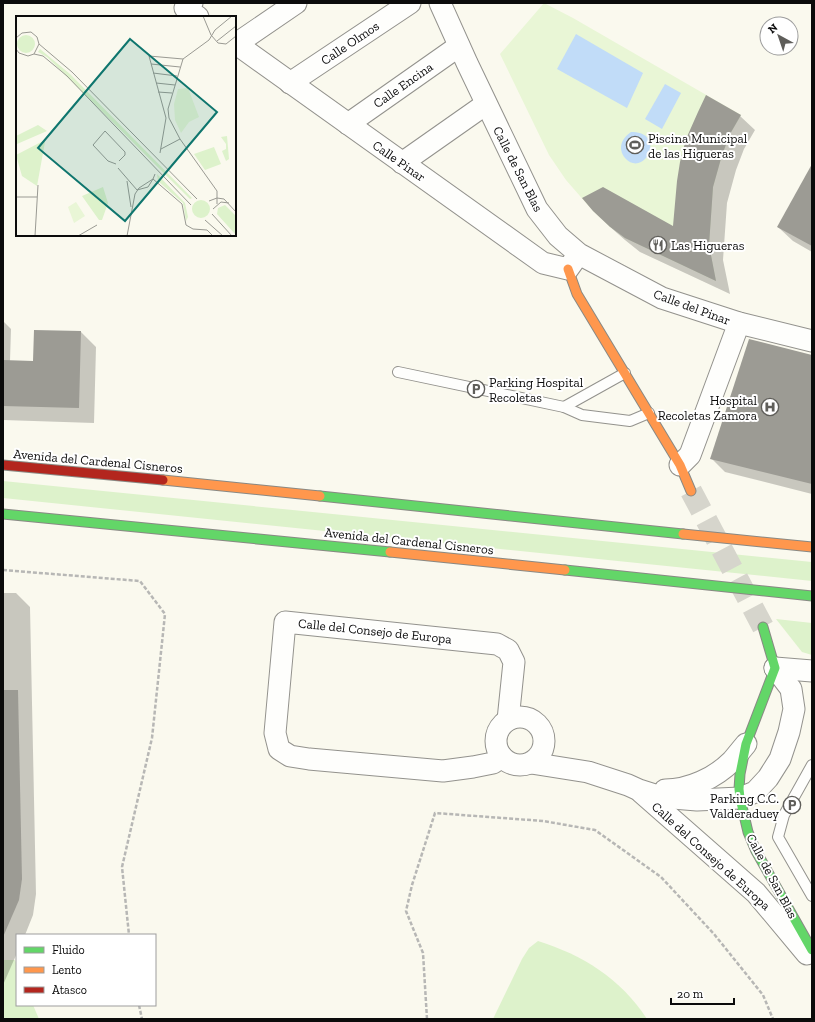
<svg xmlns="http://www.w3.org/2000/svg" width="815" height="1022" viewBox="0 0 815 1022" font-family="'Zilla Slab',serif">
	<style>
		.green { fill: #ddf2cb }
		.pitch { fill: #e9f6d6 }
		.water { fill: #c1dcf8 }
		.shadow { fill: #0003 }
		.building { fill: #9c9b94 }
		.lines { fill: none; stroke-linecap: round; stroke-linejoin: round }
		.secondary-tunnel { stroke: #d6d5cc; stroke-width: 22; stroke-dasharray: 22 11; stroke-linecap: butt }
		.lane-casing { stroke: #93928d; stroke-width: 12 }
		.street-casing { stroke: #93928d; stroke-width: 23 }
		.fast-casing { stroke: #898984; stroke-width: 11 }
		.slow-casing { stroke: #898984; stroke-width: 11 }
		.jam-casing { stroke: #898984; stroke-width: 11 }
		.path { stroke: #b7b7b5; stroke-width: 2.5; stroke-dasharray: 4 2; stroke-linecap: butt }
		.lane { stroke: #fefefc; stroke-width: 10 }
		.street { stroke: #fefefc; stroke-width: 21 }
		.fast { stroke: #63d668; stroke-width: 9 }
		.slow { stroke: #ff974d; stroke-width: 9 }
		.jam { stroke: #b3261e; stroke-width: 9 }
		.labels { text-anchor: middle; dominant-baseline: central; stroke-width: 4; stroke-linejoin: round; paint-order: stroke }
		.street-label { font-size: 13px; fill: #0b0b0b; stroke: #fff }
		.poi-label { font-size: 13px; fill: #0b0b0b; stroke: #fff; text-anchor: start }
		.inset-road { fill: none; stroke: #9a9a93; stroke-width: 1 }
		.view { fill: #0f766e; fill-opacity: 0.15; stroke: #0f766e; stroke-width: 2 }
		.inset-edge { fill: none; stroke: #0b0b0b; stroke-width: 2 }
	</style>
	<rect width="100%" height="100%" fill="#faf9ee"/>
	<g class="green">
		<path d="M 3,481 L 812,562 L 812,581 L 3,498 Z"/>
		<path d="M 776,619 L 812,623 L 812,655 L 802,652 Z"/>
		<path d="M 538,941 C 583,955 621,979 647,1019 L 493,1019 L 522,959 L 529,948 Z"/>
		<path d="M 3,960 L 15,960 L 17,965 L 17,1005 L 33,1005 L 39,1019 L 3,1019 Z"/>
	</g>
	<path class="pitch" d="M 544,3 L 573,18 L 741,115 L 730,134 L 722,155 L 713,187 L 709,245 L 716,281 L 625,238 L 609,226 L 593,211 L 566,180 L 549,155 L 500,54 Z"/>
	<g class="water">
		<path d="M 576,34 L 643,73 L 627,108 L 557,69 Z"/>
		<path d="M 665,84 L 681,93 L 662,129 L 645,119 Z"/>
		<path d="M 631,132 C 668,132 644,179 625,158 C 617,148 622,138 631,132 Z"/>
	</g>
	<g class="shadow">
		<path d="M 740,116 L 755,130 L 744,149 L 736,170 L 727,203 L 723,260 L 730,294 L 640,252 L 625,240 L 609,226 L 674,227 Z"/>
		<path d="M 812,166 L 812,252 L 793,241 L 778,227 Z"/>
		<path d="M 3,321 L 11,329 L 10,361 L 34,362 L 81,332 L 96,347 L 94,423 L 3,420 Z"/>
		<path d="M 812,356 L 812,494 L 725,472 L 711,458 Z"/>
		<path d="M 3,593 L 16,593 L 30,607 L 36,894 L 33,915 L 25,935 L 17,935 L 17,953 L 3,985 Z"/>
	</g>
	<g class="building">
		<path d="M 706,95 L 741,115 L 730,134 L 722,155 L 713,187 L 709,245 L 716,281 L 625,238 L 609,226 L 593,211 L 582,198 L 603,187 L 673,226 L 677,181 L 680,162 L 686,139 L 698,112 Z"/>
		<path d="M 812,164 L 812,246 L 777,227 Z"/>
		<path d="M 34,330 L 81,331 L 79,408 L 3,406 L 3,360 L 33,361 Z"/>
		<path d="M 749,339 L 812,355 L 812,484 L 710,459 Z"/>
		<path d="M 3,690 L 18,690 L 22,879 L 19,900 L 3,937 Z"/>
	</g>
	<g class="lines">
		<path class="secondary-tunnel" d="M 691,491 L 763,627"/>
		<defs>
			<g id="lane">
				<path d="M 398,372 L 564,407 L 582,415 L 630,421 L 649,413"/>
				<path d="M 564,407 L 625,373"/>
				<path d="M 812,765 L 784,815 L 778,837 L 812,896"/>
			</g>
			<g id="street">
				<path d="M 192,3 L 185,8 L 198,17"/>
				<path d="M 440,3 L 467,63 L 537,209 L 558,236 L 579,254 L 662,298 L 739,323 L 812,341"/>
				<path d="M 235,43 L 543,263 L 568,269 L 578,255"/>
				<path d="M 236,44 L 296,3"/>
				<path d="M 290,83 L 410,3"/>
				<path d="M 348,124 L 459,46"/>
				<path d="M 402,163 L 486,104"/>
				<path d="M 680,465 L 690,455 L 739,323"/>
				<path d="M 775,668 L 812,671"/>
				<circle cx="520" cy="741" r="24"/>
				<path d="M 502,757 L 493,763 L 473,767 L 443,771 L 309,759 L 290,756 L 279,749 L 275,733 L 285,622 L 497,644 L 508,650 L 514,662 L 508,720"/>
				<path d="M 531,763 L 588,772 L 628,785 L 639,790 L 661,797 L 697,800 L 740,798 L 755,792 L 768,778 L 780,759 L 789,732 L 794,709 L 791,689 L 775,668"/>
				<path d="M 665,790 C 689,790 715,778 732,761 C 737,755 741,750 746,744"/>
				<path d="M 641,792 L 756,893 L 807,954"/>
			</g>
			<g id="fast">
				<path d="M 320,496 L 683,534"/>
				<path d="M 3,514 L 390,552"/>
				<path d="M 565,570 L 812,596"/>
				<path d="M 763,627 L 775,668 L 746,744 L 740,774 L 739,789 L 740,798 L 748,832 L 756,851 L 812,950"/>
			</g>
			<g id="slow">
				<path d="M 568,269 L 577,294 L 680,465 L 691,491"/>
				<path d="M 163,480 L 320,496"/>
				<path d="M 683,534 L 812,547"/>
				<path d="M 390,552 L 565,570"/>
			</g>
			<path id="jam" d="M 3,465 L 163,480"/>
		</defs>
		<use href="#lane" class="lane-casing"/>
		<use href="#street" class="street-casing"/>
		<use href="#fast" class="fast-casing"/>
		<use href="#slow" class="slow-casing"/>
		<use href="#jam" class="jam-casing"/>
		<g class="path">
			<path d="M 3,570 L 140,581 L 165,614 L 152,738 L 122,867 L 129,935"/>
			<path d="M 139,1005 L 142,1019"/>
			<path d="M 427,1019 L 423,953 L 406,911 L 412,885 L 435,813 L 543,821 L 595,830 L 661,877 L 714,934 L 763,995 L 773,1019"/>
		</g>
		<use href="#lane" class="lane"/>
		<use href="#street" class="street"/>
		<use href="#fast" class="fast"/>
		<use href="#slow" class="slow"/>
		<use href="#jam" class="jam"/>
	</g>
	<defs>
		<symbol id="stadium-ring" viewBox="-11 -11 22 22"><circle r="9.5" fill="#fff" stroke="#5f5e5a" stroke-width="1.5"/><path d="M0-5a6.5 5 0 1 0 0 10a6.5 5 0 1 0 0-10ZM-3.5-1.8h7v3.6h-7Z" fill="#5f5e5a"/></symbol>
		<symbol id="restaurant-ring" viewBox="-11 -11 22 22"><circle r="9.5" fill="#fff" stroke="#5f5e5a" stroke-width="1.5"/><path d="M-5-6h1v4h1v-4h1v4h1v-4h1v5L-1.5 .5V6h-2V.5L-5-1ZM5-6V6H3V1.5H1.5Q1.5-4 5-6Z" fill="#5f5e5a"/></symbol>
		<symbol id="parking-ring" viewBox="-11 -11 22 22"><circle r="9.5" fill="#fff" stroke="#5f5e5a" stroke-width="1.5"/><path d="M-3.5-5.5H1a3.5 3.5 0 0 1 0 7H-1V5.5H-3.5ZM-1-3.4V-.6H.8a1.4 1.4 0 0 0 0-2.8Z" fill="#5f5e5a"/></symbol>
		<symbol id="hospital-ring" viewBox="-11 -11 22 22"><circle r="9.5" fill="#fff" stroke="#5f5e5a" stroke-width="1.5"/><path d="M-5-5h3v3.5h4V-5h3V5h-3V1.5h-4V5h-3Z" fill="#5f5e5a"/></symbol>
	</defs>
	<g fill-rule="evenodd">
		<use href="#stadium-ring" x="625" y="135" width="20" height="20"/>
		<use href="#restaurant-ring" x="648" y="235" width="20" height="20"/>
		<use href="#parking-ring" x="466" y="379" width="20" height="20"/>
		<use href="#hospital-ring" x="760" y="397" width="20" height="20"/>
		<use href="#parking-ring" x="782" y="795" width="20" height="20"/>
	</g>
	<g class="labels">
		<g class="street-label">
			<text transform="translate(350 43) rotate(-34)">Calle Olmos</text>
			<text transform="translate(403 85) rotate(-35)">Calle Encina</text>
			<text transform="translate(399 161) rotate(35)">Calle Pinar</text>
			<text transform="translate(518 169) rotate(63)">Calle de San Blas</text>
			<text transform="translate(692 307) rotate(20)">Calle del Pinar</text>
			<text transform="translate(98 461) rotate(5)">Avenida del Cardenal Cisneros</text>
			<text transform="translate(409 541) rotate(6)">Avenida del Cardenal Cisneros</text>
			<text transform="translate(375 631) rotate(6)">Calle del Consejo de Europa</text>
			<text transform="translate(711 856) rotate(42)">Calle del Consejo de Europa</text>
			<text transform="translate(772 876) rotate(62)">Calle de San Blas</text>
		</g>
		<g class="poi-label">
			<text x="648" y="138">Piscina Municipal<tspan x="648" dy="15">de las Higueras</tspan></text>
			<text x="671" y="245">Las Higueras</text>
			<text x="489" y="382">Parking Hospital<tspan x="489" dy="15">Recoletas</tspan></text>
			<text x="757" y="400" text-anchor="end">Hospital<tspan x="757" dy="15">Recoletas Zamora</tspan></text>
			<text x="779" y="798" text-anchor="end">Parking C.C.<tspan x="779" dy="15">Valderaduey</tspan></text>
		</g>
	</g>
	<g transform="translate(16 16)">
		<rect width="220" height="220" fill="#faf9ee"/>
		<path d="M1 28a9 9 0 1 1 18 0a9 9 0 1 1-18 0ZM 24,33 L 54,58 L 176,182 L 174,183 L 31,41 L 22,36 ZM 22,109 L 31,115 L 1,128 L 0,132 L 0,120 ZM 211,120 L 213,143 L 210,145 L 206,135 L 210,133 L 210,128 L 205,121 ZM 27,125 L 29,126 L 21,170 L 6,160 L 0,139 ZM 198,131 L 205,148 L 189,154 L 178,138 ZM 141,158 L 169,187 L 172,201 L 170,205 L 167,187 L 142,165 ZM 87,171 L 92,187 L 86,204 L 83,204 L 66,180 ZM176 193a9 9 0 1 1 18 0a9 9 0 1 1-18 0ZM 209,189 L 220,200 L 220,219 L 201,198 L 202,192 Z" fill="#ddf2cb"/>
		<path d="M 172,72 L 183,101 L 173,106 L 165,117 L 159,104 L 158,88 L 162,73 ZM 60,186 L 69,200 L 58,207 L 52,191 Z" fill="#e9f6d6"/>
		<path class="inset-road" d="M 187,0 L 195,19 L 202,27 L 210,28 L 220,20M 0,22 L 6,17 L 15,16 L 21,21 L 23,28 L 18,38 L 12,40 L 3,37 L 0,33M 201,25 L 220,10M 23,28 L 56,56 L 181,183M 18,38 L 27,40 L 51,60 L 175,189M 167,43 L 152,93 L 153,102 L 164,123 L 201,175 L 201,188M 167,43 L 193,24 L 199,14 L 216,0M 135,48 L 164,51M 137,57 L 161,60M 140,67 L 159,69M 142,76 L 156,77M 150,102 L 133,40 L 167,43M 145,133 L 164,123M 144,137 L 150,102M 100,148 L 92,145 L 77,129 L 89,115 L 109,136 L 109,139 L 103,145M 102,152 L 121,174 L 132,171 L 137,163M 137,163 L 166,188 L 170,209 L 177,213 L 191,214 L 197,220M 111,165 L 115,191M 0,181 L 21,181M 193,185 L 201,182 L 208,183 L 220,196M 197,193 L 205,186 L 213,187M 196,198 L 216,220M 189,204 L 207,220M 19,220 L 22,169M 62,220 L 81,209M 111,220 L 119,178 L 123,172 L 137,163 L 139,158"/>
		<path class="view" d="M 114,23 L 201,96 L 109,205 L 22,132 Z"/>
		<rect width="220" height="220" class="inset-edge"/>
	</g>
	<rect width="815" height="1022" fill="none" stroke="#0b0b0b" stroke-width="8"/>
	<rect x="16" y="934" width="140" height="72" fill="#ffffff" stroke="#9d9d9d"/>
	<rect x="24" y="947" width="20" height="6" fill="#63d668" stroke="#9d9d9d"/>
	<text x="52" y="954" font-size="12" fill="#0b0b0b">Fluido</text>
	<rect x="24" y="967" width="20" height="6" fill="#ff974d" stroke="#9d9d9d"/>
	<text x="52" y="974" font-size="12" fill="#0b0b0b">Lento</text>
	<rect x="24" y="987" width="20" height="6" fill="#b3261e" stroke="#9d9d9d"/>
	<text x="52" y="994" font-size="12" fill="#0b0b0b">Atasco</text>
	<g transform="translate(779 36) rotate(320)"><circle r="19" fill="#ffffff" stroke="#9d9d9d"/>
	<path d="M0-3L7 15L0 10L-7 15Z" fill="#5f5e5a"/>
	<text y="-6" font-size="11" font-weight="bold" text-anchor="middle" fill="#0b0b0b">N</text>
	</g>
	<path d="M671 998v6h63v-6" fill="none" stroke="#0b0b0b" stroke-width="2"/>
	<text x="677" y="998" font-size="12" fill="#0b0b0b" stroke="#ffffff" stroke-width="3" paint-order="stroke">20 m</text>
</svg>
